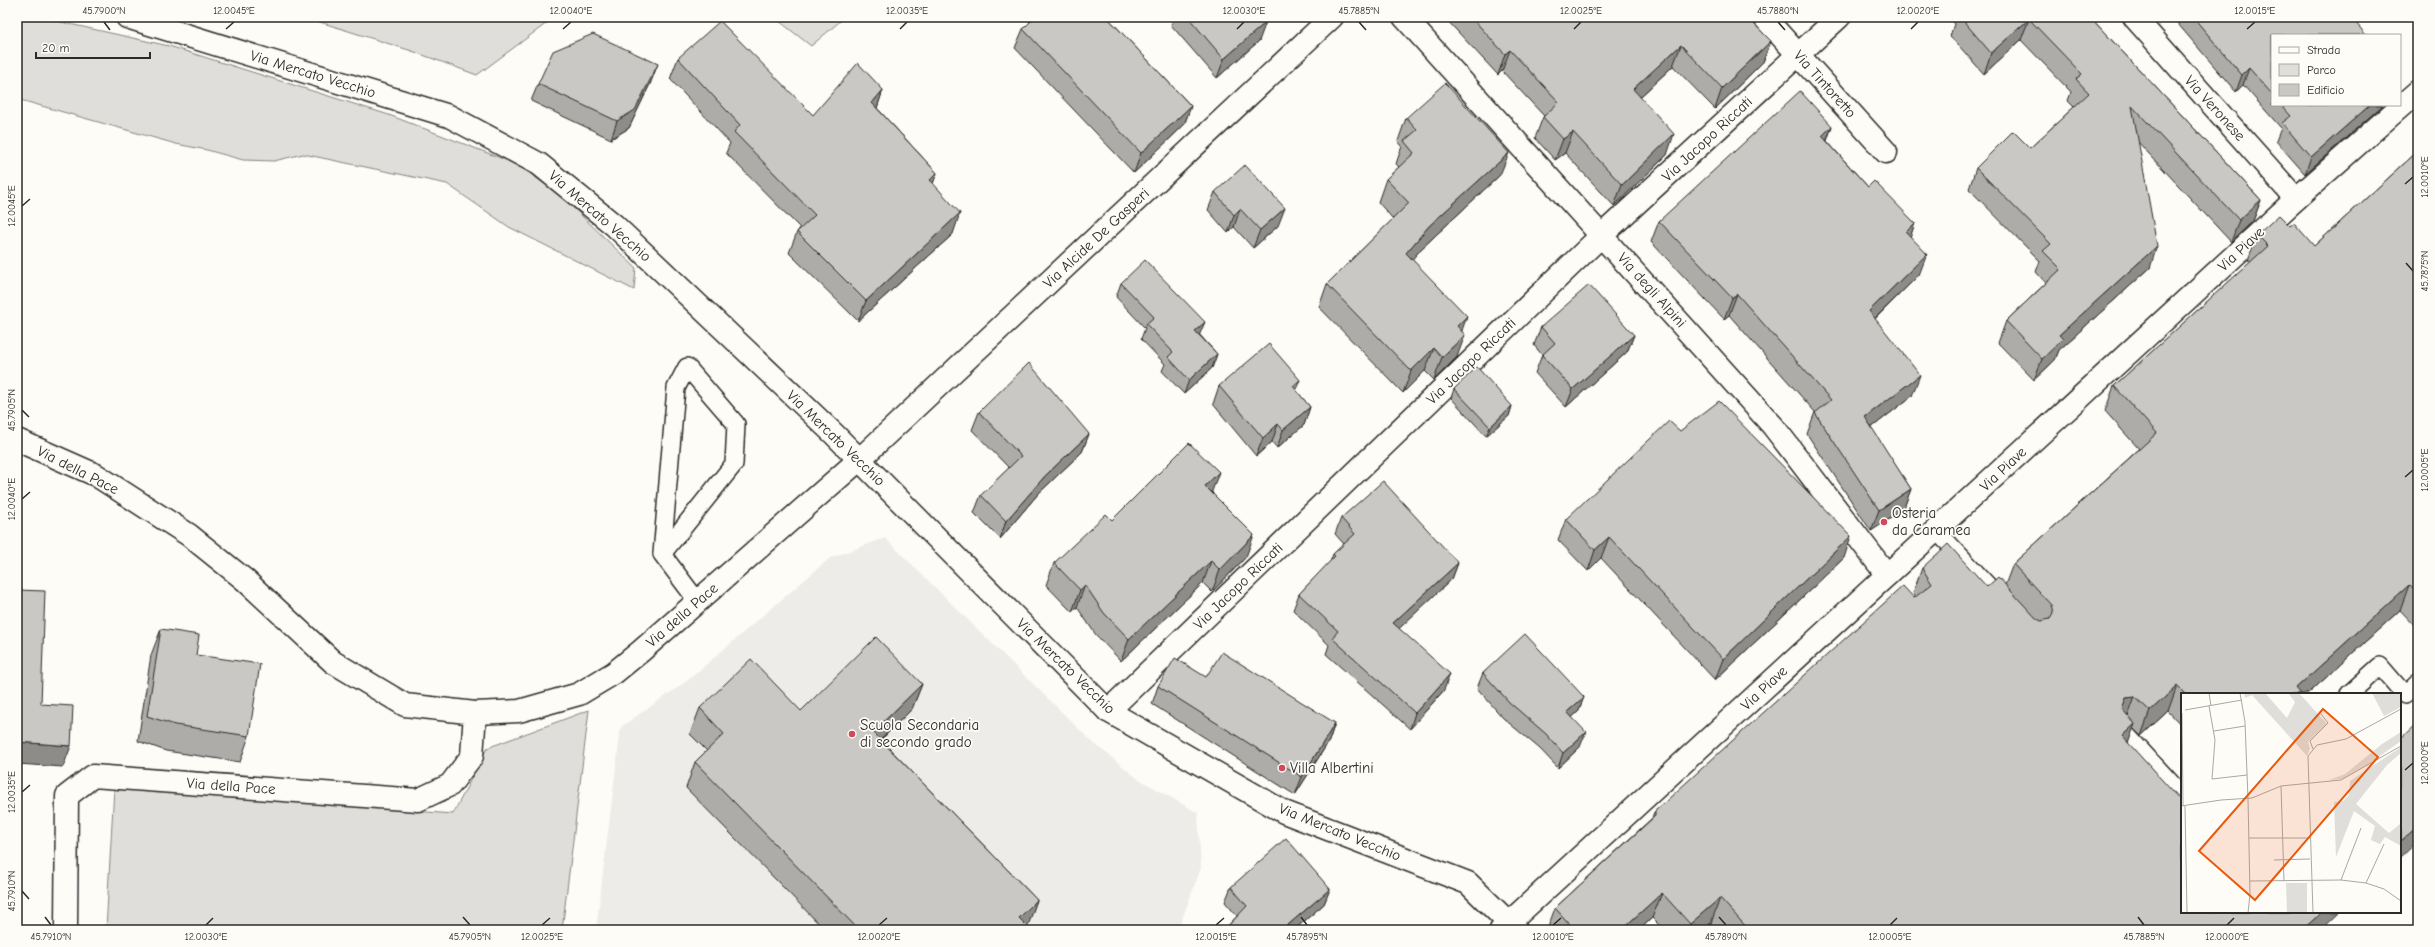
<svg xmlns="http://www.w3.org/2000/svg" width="2435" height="947" viewBox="0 0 2435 947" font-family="'Comic Neue',sans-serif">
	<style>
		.built { fill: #edece8 }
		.green { fill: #dfdeda; stroke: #858482 }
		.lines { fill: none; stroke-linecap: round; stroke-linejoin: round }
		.lane-casing { stroke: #2b2b2b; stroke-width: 20 }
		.street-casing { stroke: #2b2b2b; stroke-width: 25 }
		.lane { stroke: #fdfcf7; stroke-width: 17 }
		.street { stroke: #fdfcf7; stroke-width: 22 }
		.wall { fill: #adaca9; stroke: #2b2b2b }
		.shaded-wall { fill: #8d8c89; stroke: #2b2b2b }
		.building { fill: #c9c8c4; stroke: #2b2b2b }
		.ticks { fill: none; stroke: #2b2b2b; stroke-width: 1.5 }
		.poi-dot { fill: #d1495b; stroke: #fdfcf7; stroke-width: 1.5 }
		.labels { text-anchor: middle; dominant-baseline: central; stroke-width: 3.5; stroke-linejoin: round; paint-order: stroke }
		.street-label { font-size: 15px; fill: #2b2b2b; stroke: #fdfcf7 }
		.poi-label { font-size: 15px; fill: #2b2b2b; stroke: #fdfcf7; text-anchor: start }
		.inset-road { fill: none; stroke: #a9a8a5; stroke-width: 1 }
		.view { fill: #e8590c; fill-opacity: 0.15; stroke: #e8590c; stroke-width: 2 }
		.inset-edge { fill: none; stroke: #2b2b2b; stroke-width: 2 }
		.neatline { fill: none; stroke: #2b2b2b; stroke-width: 1.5 }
		.ticks-label { font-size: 10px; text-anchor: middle; fill: #2b2b2b }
	</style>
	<rect width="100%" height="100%" fill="#fdfcf7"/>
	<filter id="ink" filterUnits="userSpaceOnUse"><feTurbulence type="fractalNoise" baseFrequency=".025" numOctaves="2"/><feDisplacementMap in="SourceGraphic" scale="8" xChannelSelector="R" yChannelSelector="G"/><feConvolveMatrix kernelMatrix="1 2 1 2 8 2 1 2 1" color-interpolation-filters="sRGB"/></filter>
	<g filter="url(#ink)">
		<path class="built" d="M 885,538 L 1091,741 L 1137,778 L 1198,813 L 1201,868 L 1178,930 L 596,930 L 621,727 L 687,681 L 830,558 Z"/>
		<g class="green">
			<path d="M 17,17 L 38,17 L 169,46 L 389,115 L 516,164 L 558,193 L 636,268 L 634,290 L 509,227 L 447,184 L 303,154 L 274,161 L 243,160 L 207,150 L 176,144 L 17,99 Z"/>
			<path d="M 304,17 L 555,17 L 477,75 L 412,51 Z"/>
			<path d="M 774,17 L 845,17 L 811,46 Z"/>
			<path d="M 589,710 L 562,930 L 106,930 L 114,788 L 453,814 L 487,748 Z"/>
		</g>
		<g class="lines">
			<defs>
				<g id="lane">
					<path d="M 1936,530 L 2004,603"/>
					<path d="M 662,554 L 676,388 L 687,367 L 736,424 L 734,464 L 662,554 L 698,602"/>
					<path d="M 2349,694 L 2380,666 L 2405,695 L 2418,683"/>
					<path d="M 2123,731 L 2182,795"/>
				</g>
				<g id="street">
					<path d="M 127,17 L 449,116 L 539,164 L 614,225 L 834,434 L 1108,711 L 1284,812 L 1468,883 L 1516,930"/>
					<path d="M 1404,17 L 1773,426 L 1887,575"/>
					<path d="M 1764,17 L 1886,152"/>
					<path d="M 2134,17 L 2296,199"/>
					<path d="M 17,440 L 96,475 L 189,535 L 245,580 L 333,662 L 405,705 L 475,713 L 519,711 L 579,694 L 614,673 L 641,651 L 860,459 L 1332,17"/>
					<path d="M 1108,711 L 1602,235 L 1839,17"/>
					<path d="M 66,928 L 67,796 L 93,776 L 418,800 L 450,785 L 472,756 L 475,713"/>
					<path d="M 1501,930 L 2296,199 L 2418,91"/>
				</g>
			</defs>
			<use href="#lane" class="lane-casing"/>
			<use href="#street" class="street-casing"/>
			<use href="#lane" class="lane"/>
			<use href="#street" class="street"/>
		</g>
		<g class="wall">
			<path d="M 1025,17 L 1107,17 L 1191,106 L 1184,125 L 1134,173 L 1015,48 L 1023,29 L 1030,22 Z"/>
			<path d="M 1174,17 L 1262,17 L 1259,41 L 1217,78 L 1171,25 Z"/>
			<path d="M 1444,17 L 1747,17 L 1771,41 L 1763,62 L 1715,109 L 1673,66 L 1640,97 L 1667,155 L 1614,206 L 1565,153 L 1555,160 L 1535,138 L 1543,117 L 1544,116 L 1502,71 L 1498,75 Z"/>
			<path d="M 1948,17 L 2090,17 L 2261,200 L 2253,221 L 2231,242 L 2138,142 L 2150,268 L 2059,350 L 2055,360 L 2034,380 L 1998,343 L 2006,321 L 2046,283 L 2036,272 L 2040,261 L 1969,189 L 1976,168 L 2030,148 L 2074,107 L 2068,101 L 2071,92 L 2021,40 L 1984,74 L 1950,36 L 1954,24 Z"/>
			<path d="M 2172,17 L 2351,17 L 2272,35 L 2272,105 L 2383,105 L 2305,174 L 2276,141 L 2281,128 L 2243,85 L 2236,92 Z"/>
			<path d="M 678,58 L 813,115 L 883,90 L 877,108 L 937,173 L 933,183 L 953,234 L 858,321 L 789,253 L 797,232 L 800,228 L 726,153 L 730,143 L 670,79 Z"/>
			<path d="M 651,82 L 629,128 L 611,139 L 531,101 L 538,84 Z"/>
			<path d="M 1406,118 L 1500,175 L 1421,249 L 1412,259 L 1462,331 L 1457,357 L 1434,380 L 1425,371 L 1403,393 L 1319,307 L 1327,284 L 1393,219 L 1378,202 L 1386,179 L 1399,167 L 1396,164 L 1402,146 L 1398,141 Z"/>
			<path d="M 1832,126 L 1827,141 L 1868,187 L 1915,223 L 1910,237 L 1919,275 L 1875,319 L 1912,396 L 1871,428 L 1911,489 L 1903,510 L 1871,531 L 1807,434 L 1815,412 L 1729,315 L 1724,319 L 1651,242 L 1659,221 Z"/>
			<path d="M 2418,151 L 2418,629 L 2400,610 L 2308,694 L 2182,694 L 2182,726 L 2168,711 L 2141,736 L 2133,728 L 2128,743 L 2182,912 L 2321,930 L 1717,930 L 1711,923 L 1702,930 L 1664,930 L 1652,918 L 1639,930 L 1547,930 L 1555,908 L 1652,818 L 1655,811 L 1915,597 L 1913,593 L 1922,568 L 1987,587 L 2005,585 L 2013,564 L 2139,449 L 2105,411 L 2114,386 L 2251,262 L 2248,260 L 2257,235 L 2290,226 L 2314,246 Z"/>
			<path d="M 1215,192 L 1278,226 L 1253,248 L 1234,227 L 1228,233 L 1208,210 Z"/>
			<path d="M 1121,283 L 1200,335 L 1217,354 L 1212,368 L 1184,394 L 1162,371 L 1165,364 L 1141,339 L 1145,328 L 1116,297 Z"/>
			<path d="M 1541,327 L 1634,335 L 1627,352 L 1566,407 L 1535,373 L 1542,355 L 1534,345 Z"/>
			<path d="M 1219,386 L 1296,390 L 1310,407 L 1304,425 L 1277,448 L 1272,442 L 1256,456 L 1213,404 Z"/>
			<path d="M 1454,389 L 1512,406 L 1509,416 L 1486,436 L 1451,398 Z"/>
			<path d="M 979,412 L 1089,434 L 1082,452 L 1038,494 L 1000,539 L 974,513 L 981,495 L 1009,468 L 972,430 Z"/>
			<path d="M 1680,431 L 1844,558 L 1715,680 L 1601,558 L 1588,571 L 1558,540 L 1566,519 Z"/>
			<path d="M 1212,492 L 1246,557 L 1212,592 L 1203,583 L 1121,661 L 1096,635 L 1077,607 L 1072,612 L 1046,585 L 1054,563 L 1112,520 Z"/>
			<path d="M 1341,518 L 1458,563 L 1452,579 L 1399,628 L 1444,690 L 1410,729 L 1326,654 L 1329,645 L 1293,610 L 1299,594 L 1330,562 L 1333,554 L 1344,544 L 1335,534 Z"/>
			<path d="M 161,629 L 196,655 L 249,736 L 240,762 L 166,751 L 138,741 L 151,655 Z"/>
			<path d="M 1483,673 L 1584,697 L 1578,712 L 1572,717 L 1580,747 L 1558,768 L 1540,749 L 1503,718 L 1477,688 Z"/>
			<path d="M 1206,677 L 1335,723 L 1329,741 L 1295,795 L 1152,704 L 1158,686 Z"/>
			<path d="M 922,684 L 912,709 L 881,740 L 1037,900 L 1027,926 L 1031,930 L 825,930 L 686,788 L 695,762 L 707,751 L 690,734 L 700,708 L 801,711 Z"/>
			<path d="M 1231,887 L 1330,889 L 1324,904 L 1294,930 L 1224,930 L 1237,916 L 1225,902 Z"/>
		</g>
		<g class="shaded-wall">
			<path d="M 2029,19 L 2021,40 L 1984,74 L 1991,53 Z"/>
			<path d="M 1266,22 L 1259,41 L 1217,78 L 1224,59 Z"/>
			<path d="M 1771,41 L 1763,62 L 1715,109 L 1722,88 Z"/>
			<path d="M 1681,45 L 1673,66 L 1626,110 L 1633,89 Z"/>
			<path d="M 1510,50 L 1502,71 L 1498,75 L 1505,54 Z"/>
			<path d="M 658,64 L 651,82 L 629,128 L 611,139 L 617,121 Z"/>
			<path d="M 2249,68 L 2243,85 L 2236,92 L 2242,75 Z"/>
			<path d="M 883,90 L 876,111 L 872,103 Z"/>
			<path d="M 2370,105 L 2383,105 L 2305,174 L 2311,157 Z"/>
			<path d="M 1191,106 L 1184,125 L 1134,173 L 1141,153 Z"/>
			<path d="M 1832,126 L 1824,147 L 1822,136 Z"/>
			<path d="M 1573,132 L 1565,153 L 1555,160 L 1563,139 Z"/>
			<path d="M 1674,134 L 1667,155 L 1614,206 L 1622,185 Z"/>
			<path d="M 1509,153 L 1500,175 L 1421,249 L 1398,276 L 1406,253 L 1429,226 Z"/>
			<path d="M 937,173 L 929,194 L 930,180 Z"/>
			<path d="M 2261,200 L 2253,221 L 2231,242 L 2239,220 Z"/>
			<path d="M 1285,208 L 1278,226 L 1253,248 L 1260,230 Z"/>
			<path d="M 1240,209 L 1234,227 L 1228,233 L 1234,215 Z"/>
			<path d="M 960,213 L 953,234 L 858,321 L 866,301 Z"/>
			<path d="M 1915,223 L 1908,244 L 1906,232 Z"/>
			<path d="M 2157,246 L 2150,268 L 2059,350 L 2055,360 L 2034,380 L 2042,359 L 2059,335 Z"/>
			<path d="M 1927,254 L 1919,275 L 1861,332 L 1869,311 Z"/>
			<path d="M 1737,294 L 1729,315 L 1724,319 L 1732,298 Z"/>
			<path d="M 1467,316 L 1459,339 L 1457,326 Z"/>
			<path d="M 1205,322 L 1199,336 L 1195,331 Z"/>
			<path d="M 1465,335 L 1457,357 L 1434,380 L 1442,357 Z"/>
			<path d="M 1634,335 L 1627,352 L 1566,407 L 1573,389 Z"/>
			<path d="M 1434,348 L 1425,371 L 1403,393 L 1411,371 Z"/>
			<path d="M 1217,354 L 1212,368 L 1184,394 L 1189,380 Z"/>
			<path d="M 1920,375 L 1912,396 L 1857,439 L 1865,417 Z"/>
			<path d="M 1300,380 L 1293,398 L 1293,386 Z"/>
			<path d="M 1512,406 L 1509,416 L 1486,436 L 1490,427 Z"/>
			<path d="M 1310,407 L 1304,425 L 1277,448 L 1283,430 Z"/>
			<path d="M 1278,424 L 1272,442 L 1256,456 L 1263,438 Z"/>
			<path d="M 1089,434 L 1082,452 L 1038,494 L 1000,539 L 1006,521 L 1045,476 Z"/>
			<path d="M 1219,472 L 1211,494 L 1205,486 Z"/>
			<path d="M 1911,489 L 1903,510 L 1871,531 L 1879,510 Z"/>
			<path d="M 1254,535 L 1246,557 L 1212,592 L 1220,570 Z"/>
			<path d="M 1851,536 L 1844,558 L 1715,680 L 1723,659 Z"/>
			<path d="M 1609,537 L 1601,558 L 1588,571 L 1595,550 Z"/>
			<path d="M 1211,561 L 1203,583 L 1121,661 L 1129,639 Z"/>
			<path d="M 1458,563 L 1452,579 L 1388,639 L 1393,623 Z"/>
			<path d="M 1085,585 L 1077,607 L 1072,612 L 1080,590 Z"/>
			<path d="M 2409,585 L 2400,610 L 2308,694 L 2294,694 L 2296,688 Z"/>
			<path d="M 1450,674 L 1444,690 L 1410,729 L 1415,713 Z"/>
			<path d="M 922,684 L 912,709 L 863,757 L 873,732 Z"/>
			<path d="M 2177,686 L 2168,711 L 2141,736 L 2150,711 Z"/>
			<path d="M 1584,697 L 1578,712 L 1561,727 L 1567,712 Z"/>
			<path d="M 2135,697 L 2126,722 L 2117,723 L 2126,698 Z"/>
			<path d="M 1335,723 L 1329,741 L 1295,795 L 1302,777 Z"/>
			<path d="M 2135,724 L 2126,749 L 2122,736 Z"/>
			<path d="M 1586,732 L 1580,747 L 1558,768 L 1563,753 Z"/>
			<path d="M 17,742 L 71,746 L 63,767 L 17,764 Z"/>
			<path d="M 2418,825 L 2418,841 L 2400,858 L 2400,841 Z"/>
			<path d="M 1330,889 L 1324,904 L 1294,930 L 1282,930 Z"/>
			<path d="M 1662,893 L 1652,918 L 1639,930 L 1621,930 Z"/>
			<path d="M 1720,898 L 1711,923 L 1702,930 L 1688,930 L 1690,924 Z"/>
			<path d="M 1037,900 L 1028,926 L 1024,930 L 1019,918 Z"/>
			<path d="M 2322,912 L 2340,912 L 2321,930 L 2302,930 Z"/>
		</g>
		<g class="building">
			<path d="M 1035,17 L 1107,17 L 1191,106 L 1141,153 L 1023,29 Z"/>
			<path d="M 1188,17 L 1262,17 L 1266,22 L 1224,59 Z"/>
			<path d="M 1471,17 L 1747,17 L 1771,41 L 1722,88 L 1681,45 L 1633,89 L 1674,134 L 1622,185 L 1573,132 L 1563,139 L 1543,117 L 1559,102 L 1510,50 L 1505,54 Z"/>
			<path d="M 1960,17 L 2090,17 L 2261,200 L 2239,220 L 2132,106 L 2157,246 L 2059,335 L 2063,339 L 2042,359 L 2006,321 L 2061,269 L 2043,251 L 2051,244 L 1976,168 L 2013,131 L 2030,148 L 2089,93 L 2076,79 L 2082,74 L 2029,19 L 1991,53 Z"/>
			<path d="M 2193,17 L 2351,17 L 2366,35 L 2272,35 L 2272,94 L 2249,68 L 2242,75 Z"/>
			<path d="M 720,21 L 813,115 L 858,63 L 883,90 L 872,103 L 937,173 L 930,180 L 960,213 L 866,301 L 797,232 L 815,215 L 734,132 L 740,125 L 678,58 Z"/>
			<path d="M 593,34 L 658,64 L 635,110 L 617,121 L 538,84 L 553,51 Z"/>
			<path d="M 1445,83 L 1509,153 L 1429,226 L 1406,253 L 1467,316 L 1457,326 L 1465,335 L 1442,357 L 1434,348 L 1411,371 L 1327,284 L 1409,203 L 1386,179 L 1414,153 L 1404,141 L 1417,130 L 1406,118 Z"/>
			<path d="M 1800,91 L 1832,126 L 1822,136 L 1868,187 L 1874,181 L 1915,223 L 1906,232 L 1927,254 L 1869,311 L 1920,375 L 1865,417 L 1911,489 L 1879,510 L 1815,413 L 1831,400 L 1737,294 L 1732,298 L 1659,221 Z"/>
			<path d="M 2281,105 L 2370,105 L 2311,157 L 2282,123 L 2291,116 Z"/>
			<path d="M 2418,151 L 2418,594 L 2409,585 L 2296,688 L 2301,694 L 2185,694 L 2177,686 L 2150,711 L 2135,697 L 2126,698 L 2122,709 L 2135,724 L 2122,736 L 2182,802 L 2182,912 L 2322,912 L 2302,930 L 1749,930 L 1720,898 L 1690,924 L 1662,893 L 1621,930 L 1575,930 L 1555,908 L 1655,816 L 1655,811 L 1903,586 L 1914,598 L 1932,584 L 1922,568 L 1948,544 L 1987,587 L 1998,577 L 2036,618 L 2041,621 L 2050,619 L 2053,614 L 2051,605 L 2013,564 L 2157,433 L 2114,386 L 2268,246 L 2257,235 L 2279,215 L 2290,226 L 2294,223 L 2314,246 Z"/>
			<path d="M 1245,165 L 1285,208 L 1260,230 L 1240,209 L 1234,215 L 1215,192 Z"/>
			<path d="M 1145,260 L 1205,322 L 1195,331 L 1217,354 L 1189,380 L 1168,357 L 1173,352 L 1146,324 L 1154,317 L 1121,283 Z"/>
			<path d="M 1589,285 L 1634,335 L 1573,389 L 1542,355 L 1555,343 L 1541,327 Z"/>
			<path d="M 1269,344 L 1300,380 L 1293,386 L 1310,407 L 1283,430 L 1278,424 L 1263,438 L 1219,386 Z"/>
			<path d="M 1029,363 L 1089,434 L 1045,476 L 1006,521 L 981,495 L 1021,456 L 979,412 Z"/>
			<path d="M 1477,367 L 1512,406 L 1490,427 L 1454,389 Z"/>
			<path d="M 1719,401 L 1851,536 L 1723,659 L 1609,537 L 1595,550 L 1566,519 L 1669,421 L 1680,431 Z"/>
			<path d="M 1189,443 L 1219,472 L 1205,486 L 1254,535 L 1220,570 L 1211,561 L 1129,639 L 1104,613 L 1085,585 L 1080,590 L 1054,563 L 1106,514 L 1112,520 Z"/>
			<path d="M 1383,481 L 1458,563 L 1393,623 L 1450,674 L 1415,713 L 1332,638 L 1338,631 L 1299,594 L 1335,556 L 1333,554 L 1355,534 L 1341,518 Z"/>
			<path d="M 17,590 L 45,591 L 41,704 L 73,706 L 71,746 L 17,742 Z"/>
			<path d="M 161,629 L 199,635 L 196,655 L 260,664 L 249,736 L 175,725 L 147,716 Z"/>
			<path d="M 1525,634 L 1584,697 L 1567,712 L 1586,732 L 1563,753 L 1546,734 L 1509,702 L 1483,673 Z"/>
			<path d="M 876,637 L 922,684 L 873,732 L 1037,900 L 1019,918 L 1031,930 L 859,930 L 695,762 L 724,734 L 700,708 L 751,659 L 801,711 Z"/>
			<path d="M 1222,652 L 1335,723 L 1302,777 L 1158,686 L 1175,658 L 1206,677 Z"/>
			<path d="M 2418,723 L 2418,825 L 2400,841 L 2400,740 Z"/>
			<path d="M 1286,838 L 1330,889 L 1282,930 L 1224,930 L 1247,906 L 1231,887 Z"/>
		</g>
	</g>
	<path class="ticks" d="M 104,22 L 110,30M 1359,22 L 1366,30M 1778,22 L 1785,30M 226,29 L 234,22M 563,29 L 571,22M 900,29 L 907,22M 1237,29 L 1244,22M 1574,29 L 1581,22M 1911,29 L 1918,22M 2247,29 L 2255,22M 2405,184 L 2413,177M 22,206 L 30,199M 2406,263 L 2413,271M 22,410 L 29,417M 2405,477 L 2413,470M 22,499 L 30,492M 2405,770 L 2413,763M 22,792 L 30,785M 22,891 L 29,899M 45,917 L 51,925M 463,917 L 470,925M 1301,917 L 1307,925M 1719,917 L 1726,925M 2138,917 L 2144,925M 206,925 L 213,918M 542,925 L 550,918M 879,925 L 887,918M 1216,925 L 1224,918M 1553,925 L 1561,918M 1890,925 L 1897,918M 2227,925 L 2234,918"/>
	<g class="poi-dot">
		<circle cx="1884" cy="522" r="4"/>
		<circle cx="852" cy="734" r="4"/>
		<circle cx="1282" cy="768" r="4"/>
	</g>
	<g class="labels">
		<g class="street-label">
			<text transform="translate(313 74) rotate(17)">Via Mercato Vecchio</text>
			<text transform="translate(1825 84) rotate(48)">Via Tintoretto</text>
			<text transform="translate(2215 108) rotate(48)">Via Veronese</text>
			<text transform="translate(1707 139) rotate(-43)">Via Jacopo Riccati</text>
			<text transform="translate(600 216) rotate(41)">Via Mercato Vecchio</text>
			<text transform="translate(1096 238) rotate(-43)">Via Alcide De Gasperi</text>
			<text transform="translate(2241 249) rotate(-43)">Via Piave</text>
			<text transform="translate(1652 290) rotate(48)">Via degli Alpini</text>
			<text transform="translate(1471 361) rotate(-44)">Via Jacopo Riccati</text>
			<text transform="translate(836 438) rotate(44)">Via Mercato Vecchio</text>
			<text transform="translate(2003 469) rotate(-43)">Via Piave</text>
			<text transform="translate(78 470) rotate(27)">Via della Pace</text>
			<text transform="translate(1238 586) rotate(-44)">Via Jacopo Riccati</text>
			<text transform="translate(682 615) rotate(-41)">Via della Pace</text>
			<text transform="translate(1066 666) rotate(44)">Via Mercato Vecchio</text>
			<text transform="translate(1764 688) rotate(-43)">Via Piave</text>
			<text transform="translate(231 786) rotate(4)">Via della Pace</text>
			<text transform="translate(1340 832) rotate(22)">Via Mercato Vecchio</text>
		</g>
		<g class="poi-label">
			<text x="1892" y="513">Osteria<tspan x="1892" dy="17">da Caramea</tspan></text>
			<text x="860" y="725">Scuola Secondaria<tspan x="860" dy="17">di secondo grado</tspan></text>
			<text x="1290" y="768">Villa Albertini</text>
		</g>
	</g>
	<g transform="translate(2181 693)">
		<rect width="220" height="220" fill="#fdfcf7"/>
		<path d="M 63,0 L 84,0 L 106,25 L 114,9 L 107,0 L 118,0 L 146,31 L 127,49 L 129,55 L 126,63 L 71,2 L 64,5 ZM 191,0 L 220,0 L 220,14 L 203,23 ZM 220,39 L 220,48 L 186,72 L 162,86 L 148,87 L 164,81 L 201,51 ZM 220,54 L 220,60 L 206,72 L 175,111 L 208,140 L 219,131 L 220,153 L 204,144 L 199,151 L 190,147 L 194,133 L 173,118 L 155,164 L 153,109 L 162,108 L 168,102 L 169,88 ZM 105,190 L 126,190 L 126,220 L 106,220 Z" fill="#dfdeda"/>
		<path class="inset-road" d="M 28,0 L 30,13M 59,0 L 64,29 L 67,106 L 69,201 L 67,220M 28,13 L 34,47 L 31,86 L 66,82M 4,17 L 61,7M 1,20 L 2,113M 33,38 L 64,33M 132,56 L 129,48 L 147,30 L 140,21M 100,93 L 103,188M 0,113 L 40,107 L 71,105 L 100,93 L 160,87 L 220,53M 4,113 L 6,220M 68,145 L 129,145M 93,167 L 129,166M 160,187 L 180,135M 69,188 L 160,187 L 185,190 L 203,196 L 220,208M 185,190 L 203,151M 132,220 L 127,63 L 136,52 L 165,46 L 220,16"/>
		<path class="view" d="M 142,16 L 197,64 L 74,207 L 18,158 Z"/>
		<rect width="220" height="220" class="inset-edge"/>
	</g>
	<rect width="2435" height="947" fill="none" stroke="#fdfcf7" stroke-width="44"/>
	<rect x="2271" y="34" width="130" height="72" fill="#fdfcf7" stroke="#a9a8a5"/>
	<rect x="2279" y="47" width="20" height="6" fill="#fdfcf7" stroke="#a9a8a5"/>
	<text x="2307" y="54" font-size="12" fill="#2b2b2b">Strada</text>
	<rect x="2279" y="64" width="20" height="12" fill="#dfdeda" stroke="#a9a8a5"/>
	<text x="2307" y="74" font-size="12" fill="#2b2b2b">Parco</text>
	<rect x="2279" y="84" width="20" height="12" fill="#c9c8c4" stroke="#a9a8a5"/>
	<text x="2307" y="94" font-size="12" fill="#2b2b2b">Edificio</text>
	<path d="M36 52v6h114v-6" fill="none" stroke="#2b2b2b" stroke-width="2"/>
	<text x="42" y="52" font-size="12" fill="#2b2b2b" stroke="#fdfcf7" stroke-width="3" paint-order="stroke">20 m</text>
	<rect x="22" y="22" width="2391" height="903" class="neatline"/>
	<g class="ticks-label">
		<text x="104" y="14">45.7900°N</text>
		<text x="234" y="14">12.0045°E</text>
		<text x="571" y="14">12.0040°E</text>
		<text x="907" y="14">12.0035°E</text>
		<text x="1244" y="14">12.0030°E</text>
		<text x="1359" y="14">45.7885°N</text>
		<text x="1581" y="14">12.0025°E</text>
		<text x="1778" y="14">45.7880°N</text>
		<text x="1918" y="14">12.0020°E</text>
		<text x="2255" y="14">12.0015°E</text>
		<text transform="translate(2424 177) rotate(-90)" y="4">12.0010°E</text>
		<text transform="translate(11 206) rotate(-90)" y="4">12.0045°E</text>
		<text transform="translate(2424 271) rotate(-90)" y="4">45.7875°N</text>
		<text transform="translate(11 410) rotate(-90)" y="4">45.7905°N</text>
		<text transform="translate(2424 470) rotate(-90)" y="4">12.0005°E</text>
		<text transform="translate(11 499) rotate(-90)" y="4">12.0040°E</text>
		<text transform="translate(2424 763) rotate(-90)" y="4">12.0000°E</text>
		<text transform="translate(11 792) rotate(-90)" y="4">12.0035°E</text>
		<text transform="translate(11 891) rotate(-90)" y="4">45.7910°N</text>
		<text x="51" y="940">45.7910°N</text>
		<text x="206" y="940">12.0030°E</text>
		<text x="470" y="940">45.7905°N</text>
		<text x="542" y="940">12.0025°E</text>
		<text x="879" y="940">12.0020°E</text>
		<text x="1216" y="940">12.0015°E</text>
		<text x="1307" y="940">45.7895°N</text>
		<text x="1553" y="940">12.0010°E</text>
		<text x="1726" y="940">45.7890°N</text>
		<text x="1890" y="940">12.0005°E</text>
		<text x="2144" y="940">45.7885°N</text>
		<text x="2227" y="940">12.0000°E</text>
	</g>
</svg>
